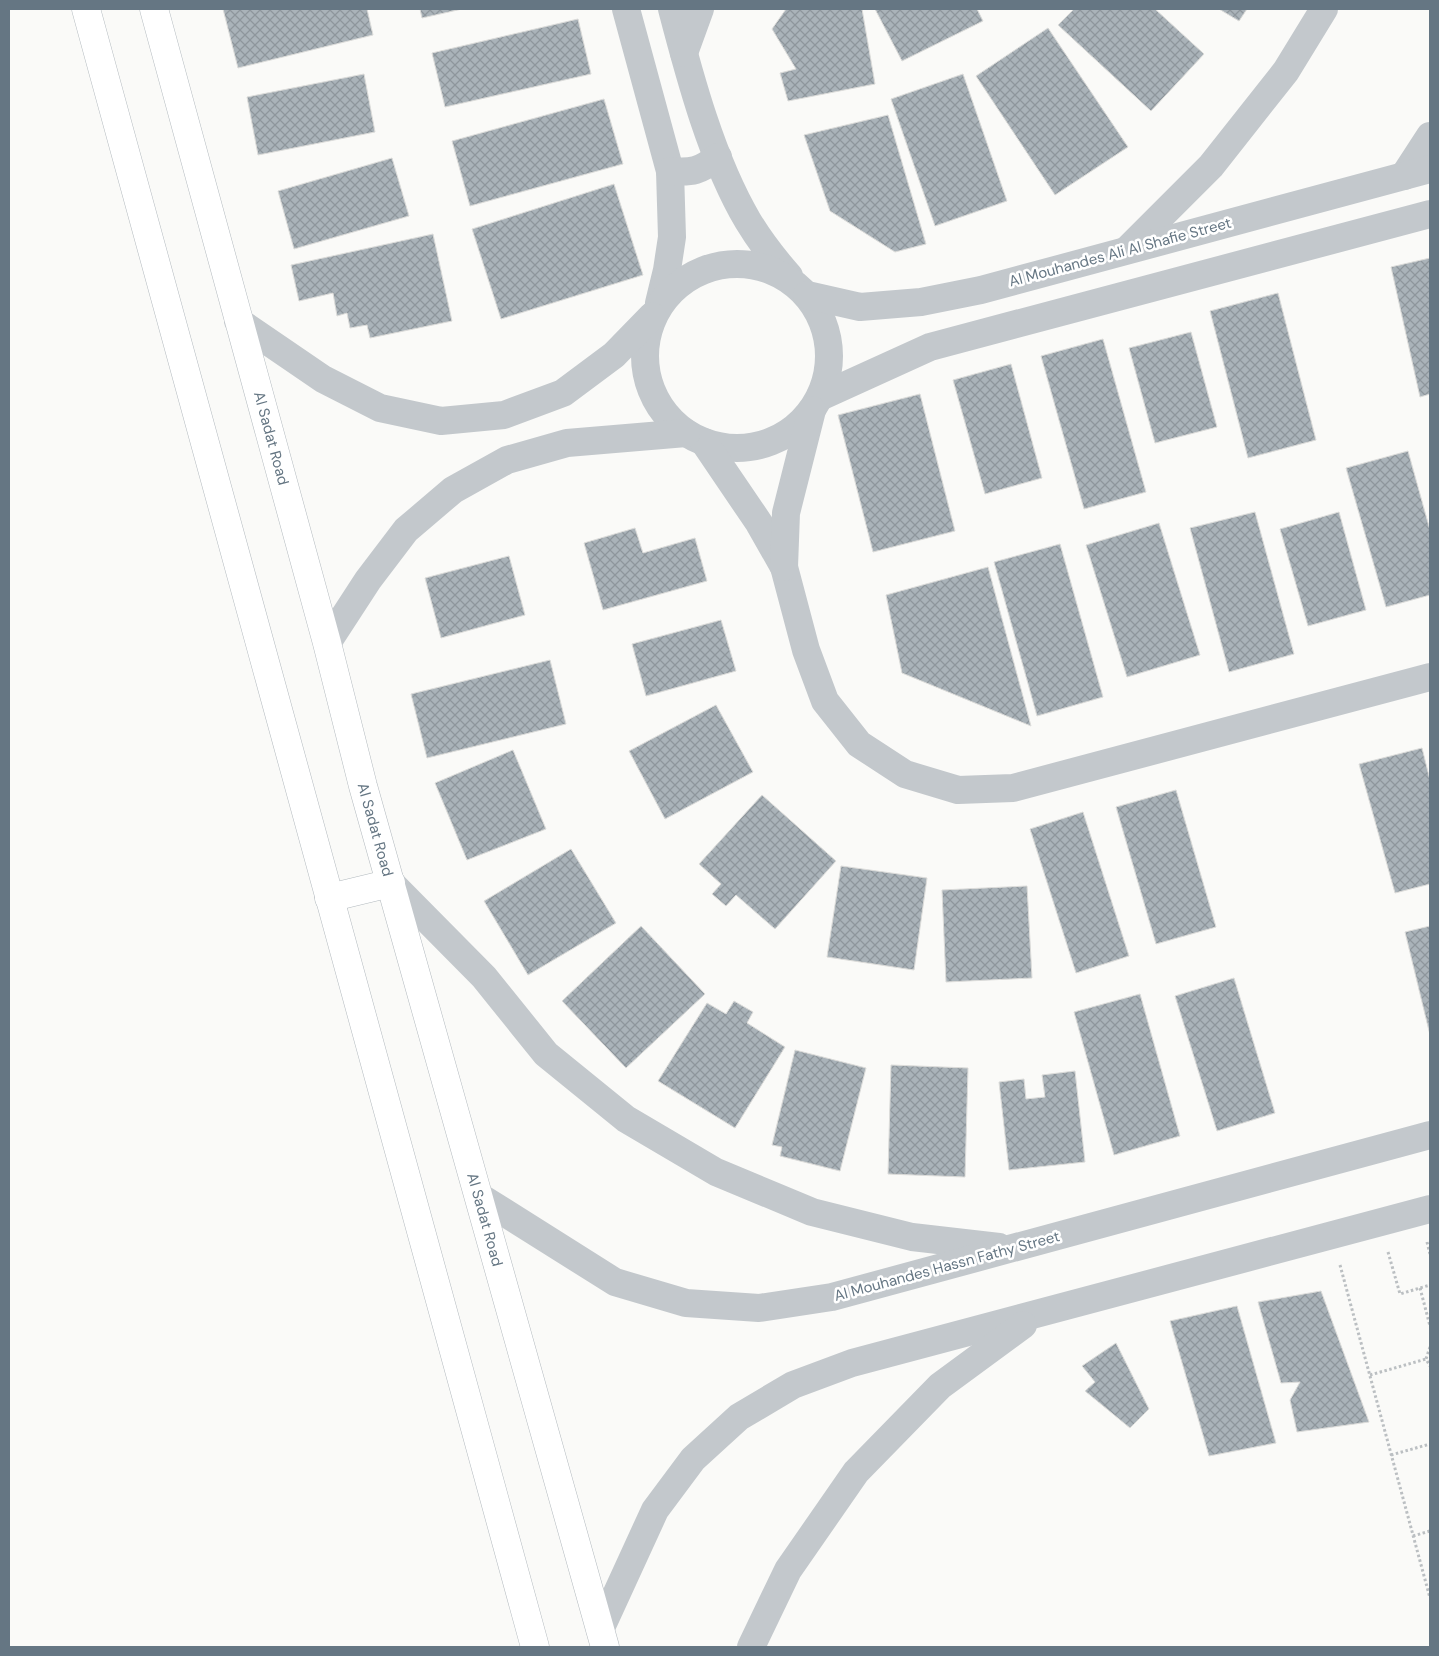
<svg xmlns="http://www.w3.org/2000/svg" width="1439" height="1656" viewBox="0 0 1439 1656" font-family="'DM Sans',sans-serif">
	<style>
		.building { fill: url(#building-cross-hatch); stroke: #dcdcda }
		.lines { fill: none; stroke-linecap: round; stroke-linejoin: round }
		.secondary-casing { stroke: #b3babf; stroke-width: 29 }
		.path { stroke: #bbbfc2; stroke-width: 3; stroke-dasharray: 2.5 2.5; stroke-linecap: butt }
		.street { stroke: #c3c8cc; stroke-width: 28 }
		.secondary { stroke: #fff; stroke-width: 28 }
		.labels { text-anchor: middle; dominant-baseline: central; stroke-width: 5; stroke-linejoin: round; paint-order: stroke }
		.street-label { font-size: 15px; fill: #657683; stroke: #fff }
	</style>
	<defs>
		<pattern id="building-cross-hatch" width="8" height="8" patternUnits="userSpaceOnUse" patternTransform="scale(1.25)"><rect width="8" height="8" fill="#aab3b9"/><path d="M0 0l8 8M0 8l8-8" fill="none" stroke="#8e969c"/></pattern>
	</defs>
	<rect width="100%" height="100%" fill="#fafaf8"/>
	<g class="building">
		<path d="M 223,9 L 367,9 L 373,35 L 238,68 Z"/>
		<path d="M 420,9 L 462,9 L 422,18 Z"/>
		<path d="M 786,9 L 862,9 L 875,84 L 788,101 L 780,73 L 796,69 L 772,29 Z"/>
		<path d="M 875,9 L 977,9 L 983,21 L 902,61 Z"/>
		<path d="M 1074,9 L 1155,9 L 1204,54 L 1151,111 L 1058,25 Z"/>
		<path d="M 1219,9 L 1247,9 L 1239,21 Z"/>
		<path d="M 578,19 L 591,74 L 445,107 L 432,53 Z"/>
		<path d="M 1048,28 L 1128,147 L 1055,195 L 976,76 Z"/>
		<path d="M 364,74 L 375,132 L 258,155 L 247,97 Z"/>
		<path d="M 963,74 L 1007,201 L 935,226 L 891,99 Z"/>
		<path d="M 604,99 L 623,164 L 470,206 L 452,141 Z"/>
		<path d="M 888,115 L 926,244 L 895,252 L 830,211 L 804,135 Z"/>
		<path d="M 392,158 L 409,216 L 294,249 L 278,191 Z"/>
		<path d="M 614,184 L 643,275 L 501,319 L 472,229 Z"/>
		<path d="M 433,234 L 452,321 L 370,338 L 367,325 L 350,328 L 347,313 L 337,316 L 333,293 L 299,301 L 291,265 Z"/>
		<path d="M 1430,258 L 1430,394 L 1420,397 L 1391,267 Z"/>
		<path d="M 1278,293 L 1316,440 L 1248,458 L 1210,311 Z"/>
		<path d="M 1191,332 L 1217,427 L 1155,443 L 1129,348 Z"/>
		<path d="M 1103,339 L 1146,492 L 1084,509 L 1041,356 Z"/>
		<path d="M 1011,364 L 1042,478 L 985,494 L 953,380 Z"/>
		<path d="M 920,394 L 955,531 L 873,552 L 838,415 Z"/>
		<path d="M 1408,451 L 1430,530 L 1430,595 L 1386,607 L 1346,468 Z"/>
		<path d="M 1255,512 L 1294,654 L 1229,672 L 1190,528 Z"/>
		<path d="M 1339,512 L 1366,610 L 1308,626 L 1280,529 Z"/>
		<path d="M 1159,523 L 1200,655 L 1127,677 L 1086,545 Z"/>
		<path d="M 635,528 L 643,553 L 695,538 L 707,581 L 603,610 L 584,543 Z"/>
		<path d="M 1060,544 L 1103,697 L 1037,716 L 994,562 Z"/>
		<path d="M 509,556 L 525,615 L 441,638 L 425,578 Z"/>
		<path d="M 988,567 L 1031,726 L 902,673 L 886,595 Z"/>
		<path d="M 721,620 L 736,671 L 646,696 L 632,644 Z"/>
		<path d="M 550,660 L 566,724 L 427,758 L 411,694 Z"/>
		<path d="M 716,705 L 753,772 L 665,819 L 629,751 Z"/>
		<path d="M 1422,748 L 1430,780 L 1430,884 L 1395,893 L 1359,764 Z"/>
		<path d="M 513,750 L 546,829 L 467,860 L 435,783 Z"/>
		<path d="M 1176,790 L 1216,927 L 1156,944 L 1116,807 Z"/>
		<path d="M 762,795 L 836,861 L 775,929 L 736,895 L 726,906 L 712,894 L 721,884 L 699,864 Z"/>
		<path d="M 1083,812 L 1129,956 L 1076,973 L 1030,829 Z"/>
		<path d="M 571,849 L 616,923 L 528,975 L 484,901 Z"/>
		<path d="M 841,866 L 927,878 L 914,970 L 827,957 Z"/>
		<path d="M 1027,886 L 1032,978 L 946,982 L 942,890 Z"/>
		<path d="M 641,926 L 705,994 L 626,1068 L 562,1001 Z"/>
		<path d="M 1430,926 L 1430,1035 L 1405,932 Z"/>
		<path d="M 1234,978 L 1275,1113 L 1217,1131 L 1175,996 Z"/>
		<path d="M 1140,994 L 1180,1136 L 1114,1155 L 1074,1012 Z"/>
		<path d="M 734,1001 L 753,1012 L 747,1023 L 785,1047 L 735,1128 L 658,1081 L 707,1003 L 726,1014 Z"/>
		<path d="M 795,1050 L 866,1068 L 840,1171 L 780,1156 L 782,1147 L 772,1145 Z"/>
		<path d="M 891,1065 L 968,1068 L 965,1177 L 888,1174 Z"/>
		<path d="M 1075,1071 L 1085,1162 L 1009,1170 L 999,1082 L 1024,1079 L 1026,1099 L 1045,1097 L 1042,1075 Z"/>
		<path d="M 1321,1291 L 1369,1422 L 1297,1432 L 1290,1400 L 1300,1382 L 1281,1383 L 1258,1302 Z"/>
		<path d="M 1237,1306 L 1276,1443 L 1209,1456 L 1170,1321 Z"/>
		<path d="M 1116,1343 L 1149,1409 L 1130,1428 L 1085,1391 L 1095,1382 L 1082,1366 Z"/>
	</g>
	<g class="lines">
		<defs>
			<g id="secondary">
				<path d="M 86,9 L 535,1647"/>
				<path id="s1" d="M 154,9 L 327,643 L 363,786 L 605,1647"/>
				<path d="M 329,898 L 391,883"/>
			</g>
		</defs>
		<use href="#secondary" class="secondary-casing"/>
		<g class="path">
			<path d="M 1427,1242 L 1430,1254"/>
			<path d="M 1388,1252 L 1400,1294 L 1430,1285"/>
			<path d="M 1340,1265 L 1430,1598"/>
			<path d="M 1420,1288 L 1430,1326"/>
			<path d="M 1430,1347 L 1426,1359 L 1430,1366"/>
			<path d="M 1370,1375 L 1426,1359"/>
			<path d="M 1391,1455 L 1430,1444"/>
			<path d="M 1413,1536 L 1430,1531"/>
		</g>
		<g class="street">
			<path d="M 626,9 L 670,171 L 672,237 L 667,270 L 659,303"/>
			<path d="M 672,9 C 690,78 712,160 748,221 C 760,241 774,259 789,276"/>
			<path d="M 684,53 L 700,9"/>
			<path d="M 670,171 C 692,173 700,171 718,157"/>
			<path d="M 1404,176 L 1430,136"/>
			<path d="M 1127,250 L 1211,166 L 1286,71 L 1324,9"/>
			<circle cx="737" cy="356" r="92"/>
			<path d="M 807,295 L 860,307 L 921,302 L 981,290 L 1430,169"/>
			<path d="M 238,321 L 323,379 L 380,408 L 441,421 L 504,415 L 563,393 L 614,355 L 652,316"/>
			<path d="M 820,397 L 930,347 L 1430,214"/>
			<path d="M 704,442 L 759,523 L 784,567 L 806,650 L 825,701 L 859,744 L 905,774 L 958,790 L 1013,788 L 1430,677"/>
			<path d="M 784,567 L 786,513 L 812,410"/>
			<path d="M 327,643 L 368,580 L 406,530 L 453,490 L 507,460 L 567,443 L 686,433"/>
			<path d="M 391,883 L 484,977 L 546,1054 L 626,1119 L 716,1172 L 812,1212 L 912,1237 L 999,1247"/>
			<path d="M 480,1197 L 615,1282 L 686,1303 L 759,1308 L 832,1297 L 1430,1135"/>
			<path d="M 600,1630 L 655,1510 L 693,1459 L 739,1417 L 793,1385 L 852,1363 L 1430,1209"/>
			<path d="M 751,1647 L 788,1570 L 856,1472 L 940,1386 L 1023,1325"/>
		</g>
		<use href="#secondary" class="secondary"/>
	</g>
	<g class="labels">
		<g class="street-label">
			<text transform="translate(1120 252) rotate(-15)">Al Mouhandes Ali Al Shafie Street</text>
			<text stroke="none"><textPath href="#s1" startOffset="445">Al Sadat Road</textPath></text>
			<text stroke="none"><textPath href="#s1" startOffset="850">Al Sadat Road</textPath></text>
			<text stroke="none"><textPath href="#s1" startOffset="1255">Al Sadat Road</textPath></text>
			<text transform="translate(947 1266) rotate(-15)">Al Mouhandes Hassn Fathy Street</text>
		</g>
	</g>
	<rect width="1439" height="1656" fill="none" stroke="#657683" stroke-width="20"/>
</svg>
